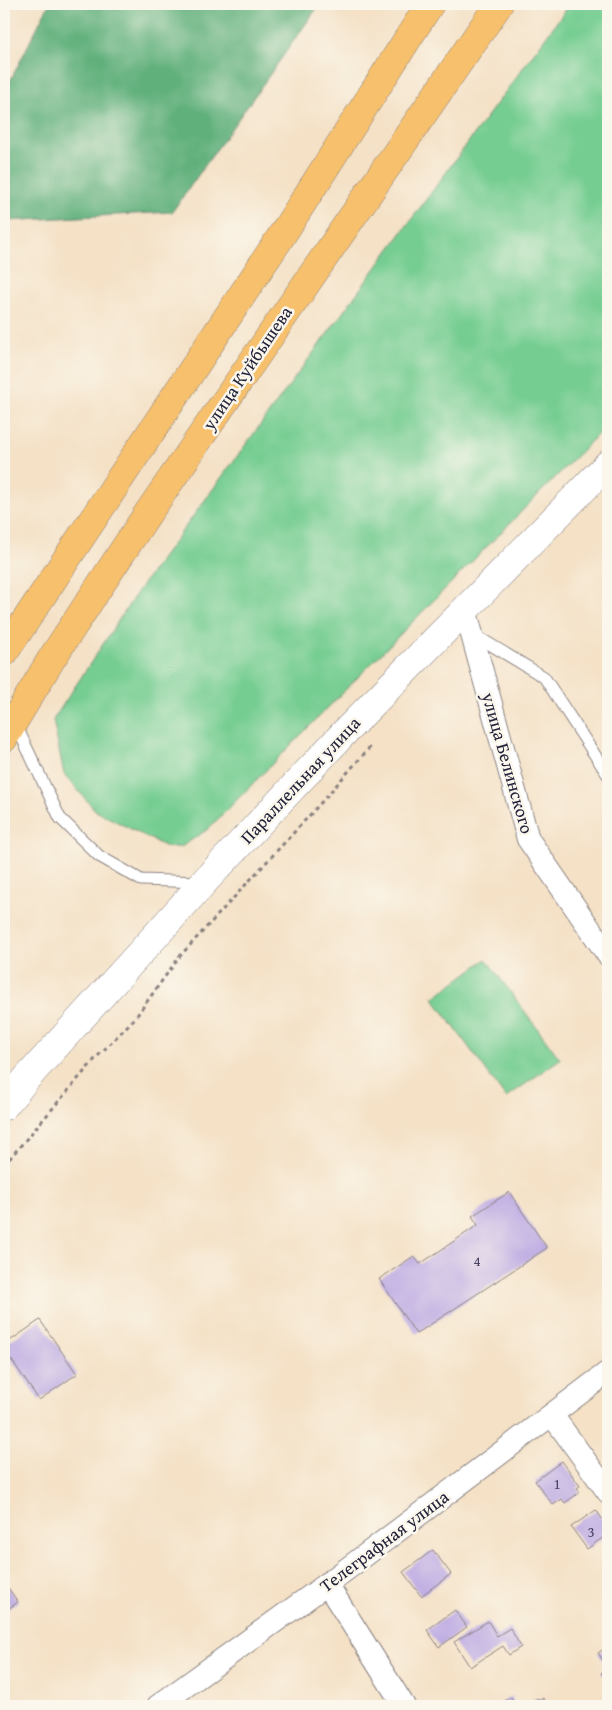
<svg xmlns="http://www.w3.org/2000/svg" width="612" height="1710" viewBox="0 0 612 1710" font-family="'Gentium Book Plus',serif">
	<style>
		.green { fill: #76cd92; stroke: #4c7866 }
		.forest { fill: #60b07c; stroke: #41695c }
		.building { fill: #b8a4e2 }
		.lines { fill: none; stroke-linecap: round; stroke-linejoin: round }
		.service-casing { stroke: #8b8280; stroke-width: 13 }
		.minor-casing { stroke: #8b8280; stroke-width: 24 }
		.tertiary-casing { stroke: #8b8280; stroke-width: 29 }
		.trunk-casing { stroke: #8b8280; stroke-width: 29 }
		.path { stroke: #8b8280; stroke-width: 3; stroke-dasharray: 4 4; stroke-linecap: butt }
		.service { stroke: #fff; stroke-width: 11 }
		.minor { stroke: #fff; stroke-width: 22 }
		.tertiary { stroke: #fff; stroke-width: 28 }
		.trunk { stroke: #f7c06c; stroke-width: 28 }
		.labels { text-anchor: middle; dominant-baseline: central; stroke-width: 5; stroke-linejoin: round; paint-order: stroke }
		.number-label { font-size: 15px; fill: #484265 }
		.street-label { font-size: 18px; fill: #22223b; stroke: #fbf7ec }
	</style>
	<rect width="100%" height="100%" fill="#fbf7ec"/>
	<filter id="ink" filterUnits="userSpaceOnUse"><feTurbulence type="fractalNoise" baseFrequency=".02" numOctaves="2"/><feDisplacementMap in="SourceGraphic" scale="10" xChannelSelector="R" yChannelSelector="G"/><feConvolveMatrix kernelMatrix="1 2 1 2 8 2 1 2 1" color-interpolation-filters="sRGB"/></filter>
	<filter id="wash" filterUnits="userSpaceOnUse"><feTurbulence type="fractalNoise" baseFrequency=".0096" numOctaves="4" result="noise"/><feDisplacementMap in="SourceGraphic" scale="20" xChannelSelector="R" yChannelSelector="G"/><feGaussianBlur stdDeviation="1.12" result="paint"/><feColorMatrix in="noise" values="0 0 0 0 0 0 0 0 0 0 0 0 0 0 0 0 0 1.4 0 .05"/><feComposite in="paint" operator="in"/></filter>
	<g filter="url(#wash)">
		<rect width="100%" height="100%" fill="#f4e1c6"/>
		<g class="green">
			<path d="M 570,4 L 608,4 L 608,424 L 208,829 L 181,847 L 166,847 L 96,811 L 64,774 L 53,720 L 138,591 Z"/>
			<path d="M 486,959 L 560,1059 L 506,1098 L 433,998 Z"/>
		</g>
		<path class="forest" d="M 49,4 L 320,4 L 172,212 L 4,221 L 4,93 Z"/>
		<g id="blocks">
			<g class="building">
				<path d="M 509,1192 L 547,1248 L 416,1334 L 379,1279 L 414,1256 L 420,1264 L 478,1225 L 472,1216 Z"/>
				<path d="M 40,1320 L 77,1374 L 39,1400 L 4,1349 L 4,1345 Z"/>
				<path d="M 562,1461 L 580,1486 L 577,1488 L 580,1492 L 565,1503 L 562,1499 L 553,1505 L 535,1481 Z"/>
				<path d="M 596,1510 L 608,1527 L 608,1534 L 587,1549 L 571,1527 Z"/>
				<path d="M 433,1550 L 451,1574 L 421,1596 L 403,1572 Z"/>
				<path d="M 4,1582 L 18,1602 L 4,1612 Z"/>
				<path d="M 455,1610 L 467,1627 L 439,1647 L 427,1630 Z"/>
				<path d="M 488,1621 L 497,1636 L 510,1628 L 521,1647 L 509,1655 L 503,1646 L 470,1667 L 454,1642 Z"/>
				<path d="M 608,1646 L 608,1668 L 598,1653 Z"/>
				<path d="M 608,1668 L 608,1682 L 601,1673 Z"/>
				<path d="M 510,1697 L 514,1703 L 510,1706 L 500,1706 L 499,1705 Z"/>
				<path d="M 537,1698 L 539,1701 L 543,1698 L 548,1706 L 525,1706 Z"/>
			</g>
		</g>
	</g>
	<g filter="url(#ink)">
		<use href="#blocks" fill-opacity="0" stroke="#8b8280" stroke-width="1"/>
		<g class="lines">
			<defs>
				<g id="service">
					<path d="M 473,634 L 544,677 L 608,775"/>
					<path d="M 15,723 L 60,818 L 99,856 L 141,880 L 201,882"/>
				</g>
				<g id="minor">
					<path d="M 465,609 L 528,839 L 608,955"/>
					<path d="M 552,1415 L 608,1492"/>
					<path d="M 327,1584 L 404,1706"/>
					<path d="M 158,1706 L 327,1584 L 608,1372"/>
				</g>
				<path id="tertiary" d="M 4,1106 L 27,1078 L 204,882 L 343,734 L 608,464"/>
				<g id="trunk">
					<path d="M 4,653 L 280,238 L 430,4"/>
					<path d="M 4,738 L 52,658 L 148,513 L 499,4"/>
				</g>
			</defs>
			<use href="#service" class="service-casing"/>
			<use href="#minor" class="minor-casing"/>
			<use href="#tertiary" class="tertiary-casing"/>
			<use href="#trunk" class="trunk-casing"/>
			<path class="path" d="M 4,1165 L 96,1058 L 135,1018 L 180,956 L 309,816 L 372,745"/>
			<use href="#service" class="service"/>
			<use href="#minor" class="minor"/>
			<use href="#tertiary" class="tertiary"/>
			<use href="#trunk" class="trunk"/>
		</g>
	</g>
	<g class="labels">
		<g class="number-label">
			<text x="477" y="1260">4</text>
			<text x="557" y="1483">1</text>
			<text x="591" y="1531">3</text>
		</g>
		<g class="street-label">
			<text transform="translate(247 368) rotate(-56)">улица Куйбышева</text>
			<text transform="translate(508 763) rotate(74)">улица Белинского</text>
			<text transform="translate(300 780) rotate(-47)">Параллельная улица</text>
			<text transform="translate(384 1541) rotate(-37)">Телеграфная улица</text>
		</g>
	</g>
	<rect width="612" height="1710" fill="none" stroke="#fbf7ec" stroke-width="20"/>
</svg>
